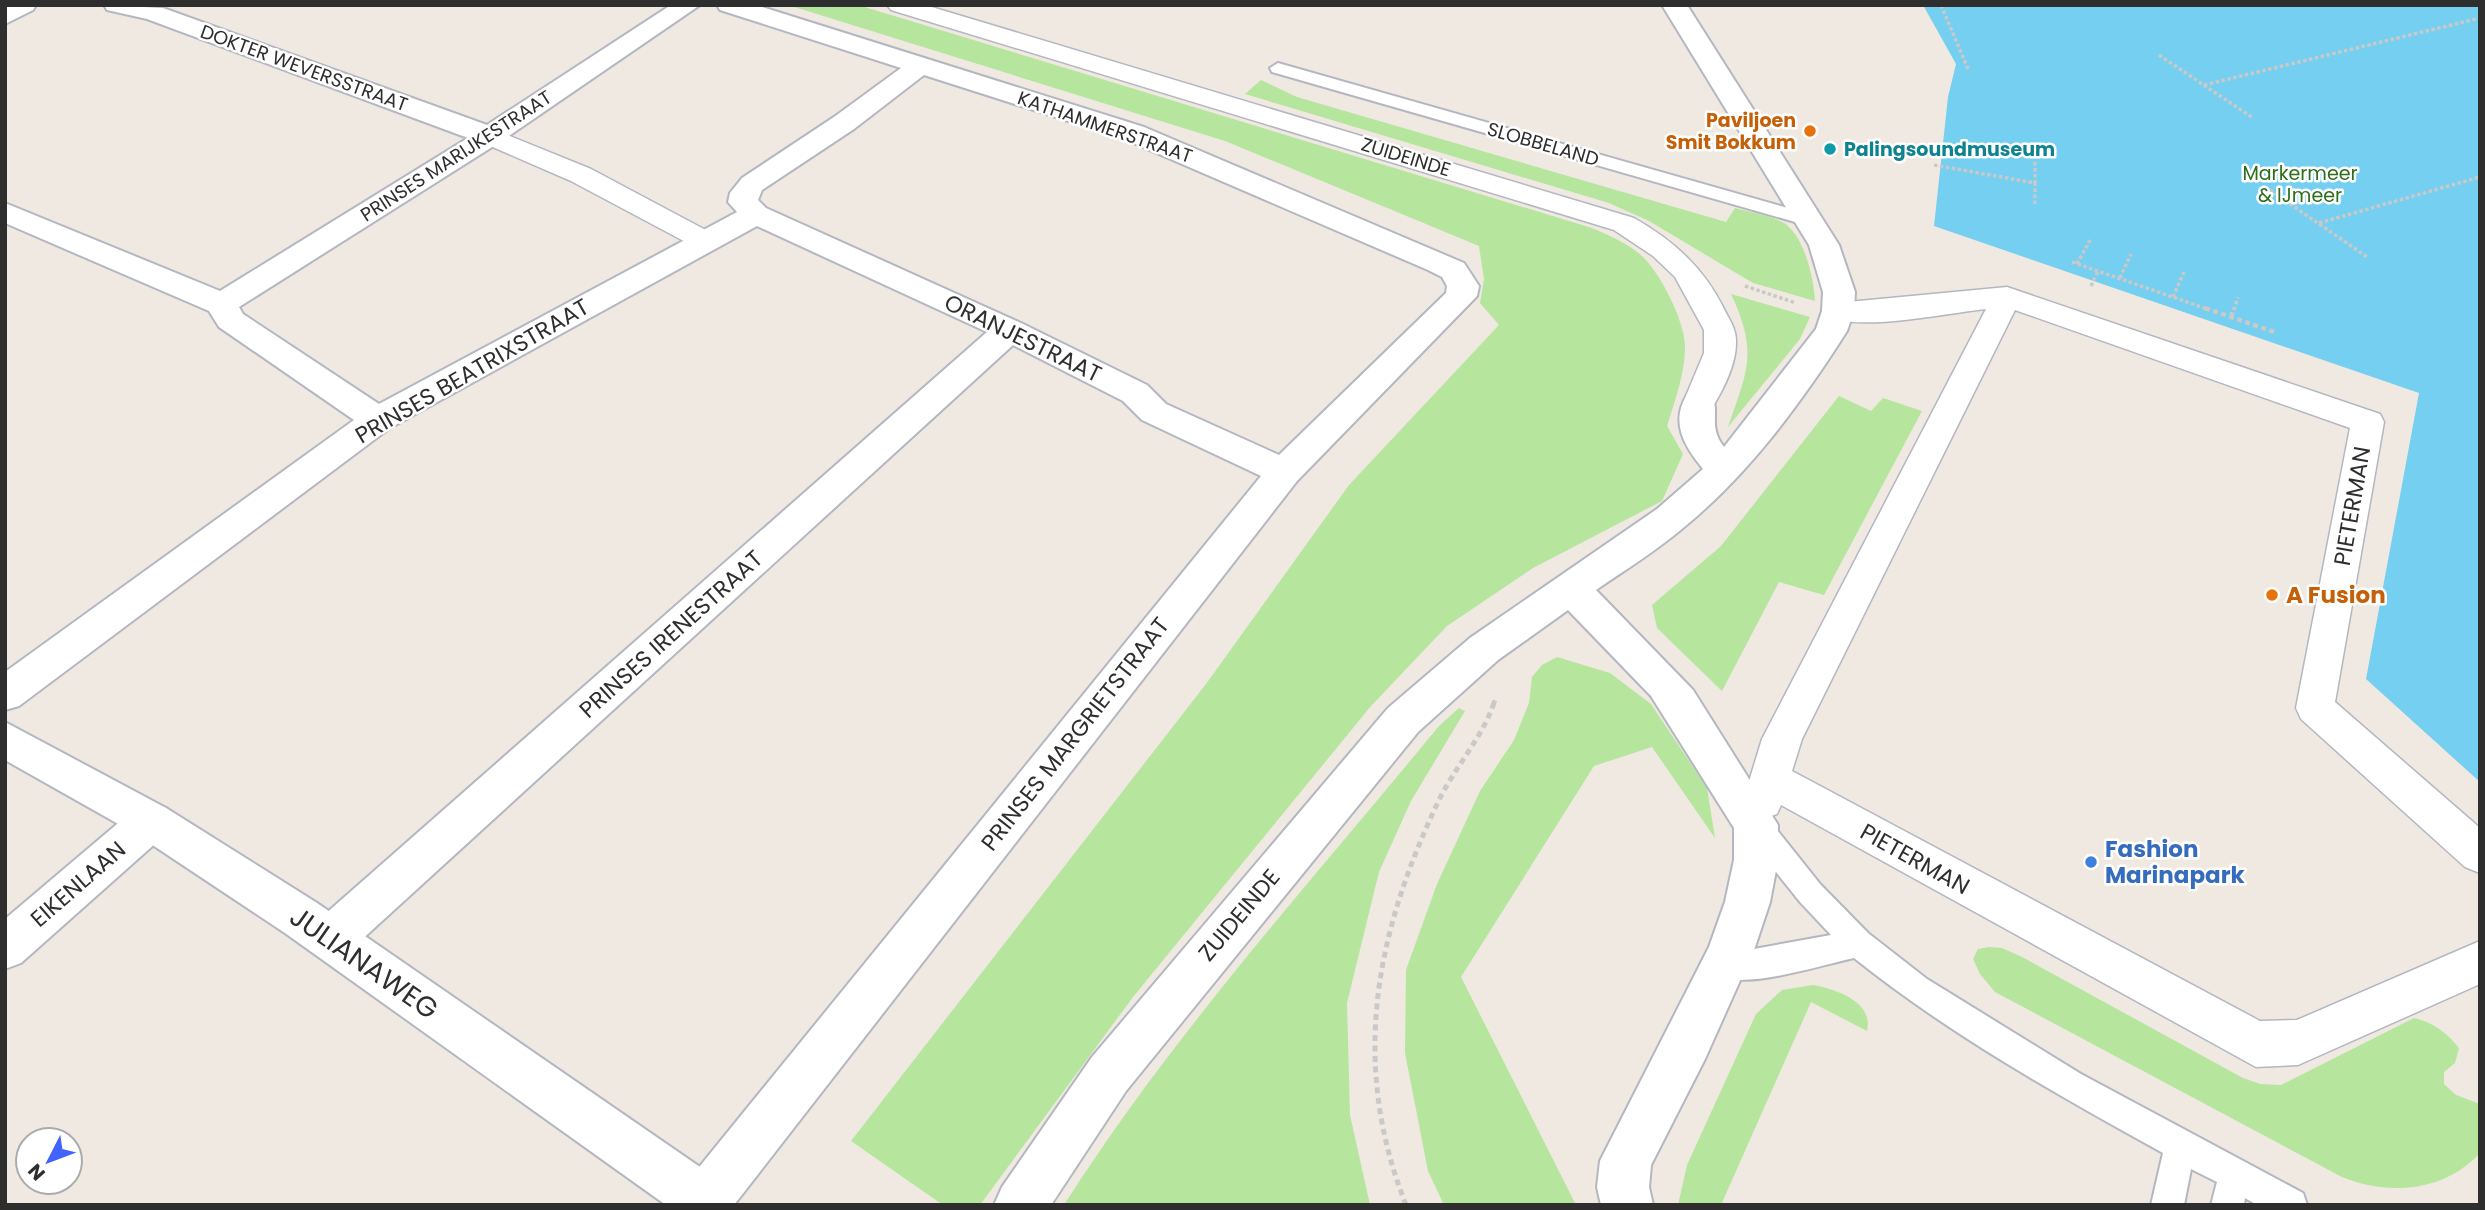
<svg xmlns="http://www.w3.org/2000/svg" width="2485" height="1210" viewBox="0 0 2485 1210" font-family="Poppins,sans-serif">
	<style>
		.green { fill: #b6e59e }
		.water { fill: #75cff0 }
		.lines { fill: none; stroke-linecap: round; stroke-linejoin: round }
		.service-casing { stroke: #b4b7c1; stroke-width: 4 }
		.pedestrian-casing { stroke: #b4b7c1; stroke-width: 3 }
		.minor-casing { stroke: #b4b7c1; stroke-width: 4 }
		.secondary-casing { stroke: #b4b7c1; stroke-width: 4 }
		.path-far2 { stroke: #c9c9c9; stroke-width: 3.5; stroke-dasharray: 3.5 2.5; stroke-linecap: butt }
		.path-far1 { stroke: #c9c9c9; stroke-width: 4.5; stroke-dasharray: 5 3.5; stroke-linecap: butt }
		.path { stroke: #c9c9c9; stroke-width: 5; stroke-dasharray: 6 4.5; stroke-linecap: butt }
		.service { fill: #fff; fill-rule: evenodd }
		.pedestrian { fill: #fff; fill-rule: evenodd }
		.minor { fill: #fff; fill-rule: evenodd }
		.secondary { fill: #fff; fill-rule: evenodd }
		.food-dot { fill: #e8710a; stroke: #fff; stroke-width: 2.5 }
		.culture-dot { fill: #0f9aa8; stroke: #fff; stroke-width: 2.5 }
		.shop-dot { fill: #3f7fe0; stroke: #fff; stroke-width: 2.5 }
		.labels { text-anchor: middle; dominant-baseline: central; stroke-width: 5; stroke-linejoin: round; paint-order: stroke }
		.far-street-label { font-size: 19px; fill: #2e2e2e; stroke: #fff }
		.far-food-label { font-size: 19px; font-weight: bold; fill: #c56008; stroke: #fff; text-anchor: end }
		.far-culture-label { font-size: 19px; font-weight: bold; fill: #0d838f; stroke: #fff; text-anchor: start }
		.far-park-label { font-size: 19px; fill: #2c6e1b; stroke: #fff }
		.street-label { font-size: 23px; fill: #2e2e2e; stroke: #fff }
		.food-label { font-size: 23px; font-weight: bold; fill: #c56008; stroke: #fff; text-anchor: start }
		.shop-label { font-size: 23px; font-weight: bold; fill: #366cbe; stroke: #fff; text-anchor: start }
		.near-street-label { font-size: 28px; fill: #2e2e2e; stroke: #fff }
	</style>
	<rect width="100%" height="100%" fill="#efe9e1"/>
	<g class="green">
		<path d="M 788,5 L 858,5 L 1592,228 C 1610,236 1630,244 1644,258 C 1661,275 1685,322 1685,346 C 1685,374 1675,400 1667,426 L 1683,454 L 1662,501 L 1533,568 L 1447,626 L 1371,706 L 1133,997 L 980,1205 L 943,1205 L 851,1141 L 1206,684 L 1349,485 L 1499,325 L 1480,303 L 1484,279 L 1479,246 L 1225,141 Z"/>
		<path d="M 1261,80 L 1297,97 L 1726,222 L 1735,208 C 1750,212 1768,215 1782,222 C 1804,233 1814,279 1815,301 L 1753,283 L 1649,221 L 1609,203 L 1245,94 Z"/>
		<path d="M 1731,294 L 1810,317 L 1800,339 L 1728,427 C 1748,369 1758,352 1731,294 Z"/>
		<path d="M 1839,396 L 1871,411 L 1883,398 L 1922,411 L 1824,595 L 1779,582 L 1722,691 L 1657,628 L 1652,605 L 1721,546 Z"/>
		<path d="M 1557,657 L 1610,673 L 1651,704 L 1707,788 L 1715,838 L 1652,747 L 1594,766 L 1461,977 L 1576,1205 L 1444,1205 L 1428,1171 L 1405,1053 L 1406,970 L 1437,884 L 1480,791 L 1514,740 L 1529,703 L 1532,677 L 1542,665 Z"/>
		<path d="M 1459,708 L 1465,711 L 1411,801 L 1379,872 L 1347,1003 L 1350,1115 L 1370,1205 L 1064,1205 C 1173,1034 1310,883 1439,726 Z"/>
		<path d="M 1989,947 L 2002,948 L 2022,957 L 2243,1078 L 2260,1084 L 2281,1085 L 2414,1018 C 2434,1023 2446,1032 2459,1048 L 2455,1063 L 2444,1072 L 2444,1084 L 2456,1095 L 2480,1104 L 2480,1153 C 2444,1192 2389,1196 2342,1177 L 1995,992 L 1980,974 L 1973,959 L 1978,949 Z"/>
		<path d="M 1813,985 C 1836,989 1874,1002 1867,1031 L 1811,1002 L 1721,1205 L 1678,1205 L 1687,1165 L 1756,1014 L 1782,990 Z"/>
	</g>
	<path class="water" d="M 1923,5 L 2480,5 L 2480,782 L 2366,679 L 2419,393 L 1934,226 L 1948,97 L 1956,64 Z"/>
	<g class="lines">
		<defs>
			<g id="service">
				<path d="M 1278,63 L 1816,216 L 1818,220 L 1816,224 L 1802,224 L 1272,72 L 1270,68 Z"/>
				<path d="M 1759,817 L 1769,820 L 1820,884 L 1868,933 L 1927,979 L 2081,1074 L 2303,1193 L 2307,1205 L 2257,1205 L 2245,1198 L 2244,1205 L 2211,1205 L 2217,1182 L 2191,1169 L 2184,1205 L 2151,1205 L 2163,1153 C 2056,1094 1949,1034 1854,958 C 1817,966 1749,989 1715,976 L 1710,966 L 1715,956 L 1831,935 L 1800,902 L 1749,838 L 1745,829 L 1749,820 Z"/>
			</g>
			<g id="pedestrian">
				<path d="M 887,5 L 925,5 L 1634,218 C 1674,241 1704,268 1724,309 C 1729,319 1736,329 1736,340 C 1737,363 1723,391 1710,411 L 1699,414 L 1688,411 L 1683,403 L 1704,353 L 1704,330 L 1675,277 L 1653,256 L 1614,230 L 891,10 Z"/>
				<path d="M 490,128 L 591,169 L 715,235 L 719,241 L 715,247 L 705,250 L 695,247 L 571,181 L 481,142 L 477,136 L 481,130 Z"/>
				<path d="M 2007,287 L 2380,414 L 2384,422 L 2335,702 L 2480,828 L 2480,873 L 2465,867 L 2301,719 L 2296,708 L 2350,428 L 2015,310 L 1802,739 L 1792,771 L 2260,1021 L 2297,1020 L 2480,941 L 2480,984 L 2298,1065 L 2256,1067 L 1781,805 L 1777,814 L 1763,819 L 1749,814 L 1743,801 L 1762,739 L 1986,309 C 1940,314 1872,330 1827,318 L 1823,311 L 1827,304 Z"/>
			</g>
			<g id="minor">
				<path d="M 5,5 L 36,5 L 33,10 L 5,24 Z"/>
				<path d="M 104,5 L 163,8 L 487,125 L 671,5 L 700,5 L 500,142 L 239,307 L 243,314 L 379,404 L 737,212 L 728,202 L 730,193 L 742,178 L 834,117 L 901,68 L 720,10 L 717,5 L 756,5 L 1144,127 L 1464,263 L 1479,286 L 1477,296 L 1297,481 L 734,1205 L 681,1205 L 679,1200 L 687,1182 L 1261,476 L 1142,420 L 1123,401 L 1013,345 L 347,953 L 331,959 L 315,953 L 308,938 L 315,923 L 987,332 L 757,226 L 390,428 L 19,706 L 5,710 L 5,672 L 354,420 L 219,327 L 209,311 L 5,223 L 5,203 L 220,291 L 468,138 L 147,19 L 107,10 ZM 924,75 L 1124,139 L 1428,270 L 1442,277 L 1447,286 L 1446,293 L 1279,455 L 1166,404 L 1147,385 L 1021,323 L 766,208 L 758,200 L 762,190 L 854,129 Z"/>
				<path d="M 1662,5 L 1687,5 L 1839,245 L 1855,292 L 1854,311 L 1847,331 C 1802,402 1749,474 1683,528 C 1656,551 1625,570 1596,590 L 1693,690 L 1778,825 L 1778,860 L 1770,902 L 1755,947 L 1705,1059 L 1651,1165 L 1649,1187 L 1653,1205 L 1601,1205 L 1597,1187 L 1600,1161 L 1709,947 L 1725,902 L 1734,860 L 1734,828 L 1651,696 L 1568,610 L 1498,660 L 1418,732 L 1126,1091 L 1051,1205 L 994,1205 L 1002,1187 L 1092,1057 L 1388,708 L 1470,638 L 1657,509 L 1703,469 C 1684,446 1670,422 1687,395 L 1699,391 L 1711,395 C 1721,411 1707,426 1724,447 L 1816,329 L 1822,311 L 1823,292 L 1809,245 Z"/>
				<path d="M 151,802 L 166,808 L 173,821 L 166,834 L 21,963 L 5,969 L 5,919 L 136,808 Z"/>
			</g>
			<path id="secondary" d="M 5,722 L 166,808 L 317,903 L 729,1187 L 737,1205 L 666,1205 L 285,933 L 136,834 L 5,760 Z"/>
		</defs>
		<use href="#service" class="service-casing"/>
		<use href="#pedestrian" class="pedestrian-casing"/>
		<use href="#minor" class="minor-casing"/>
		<use href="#secondary" class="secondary-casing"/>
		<g class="path-far2">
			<path d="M 1941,5 L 1968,69"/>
			<path d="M 2159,55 L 2253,118"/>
			<path d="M 2204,85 L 2480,18"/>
			<path d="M 2035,162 L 2035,183"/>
			<path d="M 1934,165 L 2035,183 L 2035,205"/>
			<path d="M 2270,190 L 2367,257"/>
			<path d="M 2319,223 L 2480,177"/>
			<path d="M 2072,262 L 2210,310"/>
			<path d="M 2077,264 L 2090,240"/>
			<path d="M 2120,278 L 2131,254"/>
			<path d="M 1745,286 L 1796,303"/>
			<path d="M 2091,286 L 2098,271"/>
			<path d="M 2173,297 L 2184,272"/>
			<path d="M 2234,310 L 2238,297"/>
		</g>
		<g class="path-far1">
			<path d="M 2205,308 L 2277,333"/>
			<path d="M 2231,317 L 2234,308"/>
			<path d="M 1493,705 L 1495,700"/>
		</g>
		<path class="path" d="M 1406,1205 C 1350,1064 1375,934 1439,800 C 1455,767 1482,738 1494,703"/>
		<use href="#service" class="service"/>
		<use href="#pedestrian" class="pedestrian"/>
		<use href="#minor" class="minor"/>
		<use href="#secondary" class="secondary"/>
	</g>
	<g class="food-dot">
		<circle cx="1810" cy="131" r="7"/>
		<circle cx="2272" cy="595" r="7"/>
	</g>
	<circle class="culture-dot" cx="1830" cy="149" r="7"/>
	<circle class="shop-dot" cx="2091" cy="862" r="7"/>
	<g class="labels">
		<g class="far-street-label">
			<text transform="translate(304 68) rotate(20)">DOKTER WEVERSSTRAAT</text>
			<text transform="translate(1105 127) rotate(19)">KATHAMMERSTRAAT</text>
			<text transform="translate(1543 144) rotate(16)">SLOBBELAND</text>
			<text transform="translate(456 156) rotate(-33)">PRINSES MARIJKESTRAAT</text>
			<text transform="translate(1406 157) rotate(17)">ZUIDEINDE</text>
		</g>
		<g class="far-food-label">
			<text x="1796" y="120">Paviljoen<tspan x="1796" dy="22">Smit Bokkum</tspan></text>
		</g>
		<g class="far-culture-label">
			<text x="1844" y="149">Palingsoundmuseum</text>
		</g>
		<g class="far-park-label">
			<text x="2300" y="173">Markermeer<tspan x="2300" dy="22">&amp; IJmeer</tspan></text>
		</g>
		<g class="street-label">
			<text transform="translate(1023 338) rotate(26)">ORANJESTRAAT</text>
			<text transform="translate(472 371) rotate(-30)">PRINSES BEATRIXSTRAAT</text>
			<text transform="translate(2352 506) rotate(-80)">PIETERMAN</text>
			<text transform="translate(671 634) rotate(-42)">PRINSES IRENESTRAAT</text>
			<text transform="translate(1075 734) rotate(-52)">PRINSES MARGRIETSTRAAT</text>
			<text transform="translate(1915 859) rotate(29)">PIETERMAN</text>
			<text transform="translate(78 884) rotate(-41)">EIKENLAAN</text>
			<text transform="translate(1239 915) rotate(-50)">ZUIDEINDE</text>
		</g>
		<g class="food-label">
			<text x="2286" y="595">A Fusion</text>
		</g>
		<g class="shop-label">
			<text x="2105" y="849">Fashion<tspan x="2105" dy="26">Marinapark</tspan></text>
		</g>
		<g class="near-street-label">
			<text transform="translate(364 963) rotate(35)">JULIANAWEG</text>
		</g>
	</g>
	<rect width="2485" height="1210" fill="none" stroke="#2e2e2e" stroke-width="14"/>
	<g transform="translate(49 1161) rotate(228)"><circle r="33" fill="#ffffff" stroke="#ababab" stroke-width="2"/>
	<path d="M0-5L12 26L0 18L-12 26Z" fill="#4264fb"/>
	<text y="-10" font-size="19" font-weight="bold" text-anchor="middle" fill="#2e2e2e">N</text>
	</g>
</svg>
